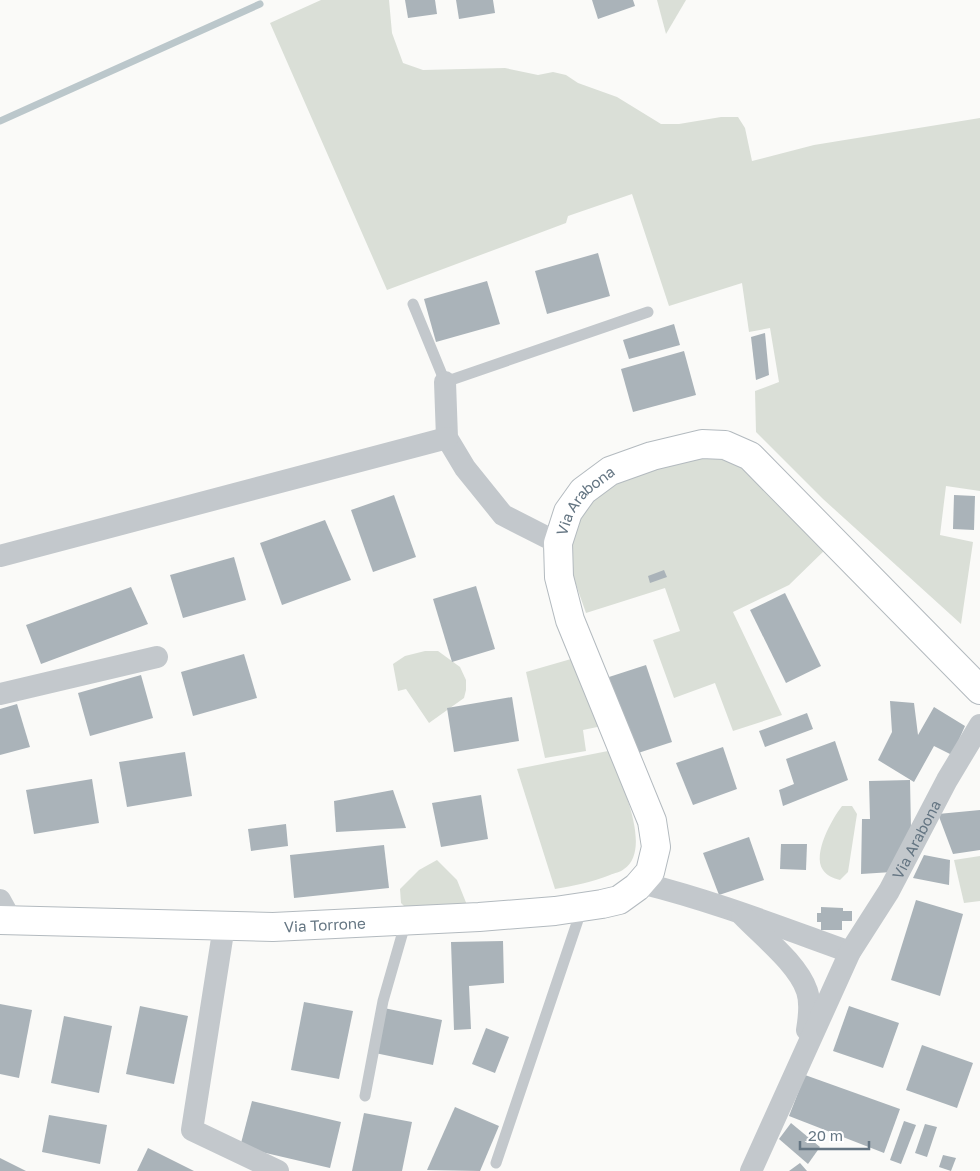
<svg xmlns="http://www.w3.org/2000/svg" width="980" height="1171" viewBox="0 0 980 1171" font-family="'Golos Text',sans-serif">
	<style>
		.green { fill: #dadfd7 }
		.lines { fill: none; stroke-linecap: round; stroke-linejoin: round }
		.stream { stroke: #bbc7cb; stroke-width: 7 }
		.building { fill: #aab3b9 }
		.secondary-casing { stroke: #b3babf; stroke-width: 30 }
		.service { stroke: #c3c8cc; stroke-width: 11 }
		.minor { stroke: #c3c8cc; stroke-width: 22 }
		.secondary { stroke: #fff; stroke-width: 28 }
		.labels { text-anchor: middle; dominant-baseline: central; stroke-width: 5; stroke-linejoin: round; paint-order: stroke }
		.street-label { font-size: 15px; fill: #657683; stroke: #fff }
	</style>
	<rect width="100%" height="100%" fill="#fafaf8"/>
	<g class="green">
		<path d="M 321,0 L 389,0 L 392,33 L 403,63 L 423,70 L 505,68 L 538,75 L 553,72 L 566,75 L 578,83 L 617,97 L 661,124 L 679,124 L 721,117 L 738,117 L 745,128 L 752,161 L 814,145 L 980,118 L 980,491 L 946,486 L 940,535 L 973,542 L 961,624 L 823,499 L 756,432 L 755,391 L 779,382 L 770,328 L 749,332 L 742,283 L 669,306 L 632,194 L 568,216 L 566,223 L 387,290 L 270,23 Z"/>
		<path d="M 657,0 L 686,0 L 666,34 Z"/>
		<path d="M 701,454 L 735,458 L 829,546 L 789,585 L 733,612 L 782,715 L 733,731 L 715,683 L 674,698 L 653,640 L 680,631 L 665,588 L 586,613 L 574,579 L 568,537 L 600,487 Z"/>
		<path d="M 425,651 L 438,651 L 460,667 L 466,680 L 466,690 L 464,698 L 429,723 L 406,689 L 398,691 L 393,664 L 405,656 Z"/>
		<path d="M 571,659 L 602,726 L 583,730 L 586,751 L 545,758 L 526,672 Z"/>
		<path d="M 608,751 C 619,777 654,849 624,869 C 621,872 614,873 610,875 C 592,882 574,886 555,889 L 517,769 Z"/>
		<path d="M 842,806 L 852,806 L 857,814 L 848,872 L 840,880 C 833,878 827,876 823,870 C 812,854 832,819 842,806 Z"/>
		<path d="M 980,856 L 980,901 L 964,903 L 954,860 Z"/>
		<path d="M 437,860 L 457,880 L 467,905 L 405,907 L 401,903 L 400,889 L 419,870 Z"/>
	</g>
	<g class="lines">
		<path class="stream" d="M 0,121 L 260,4"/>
	</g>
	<g class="building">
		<path d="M 405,0 L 435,0 L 437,14 L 408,18 Z"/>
		<path d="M 456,0 L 493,0 L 495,13 L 459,19 Z"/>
		<path d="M 592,0 L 633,0 L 635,6 L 598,19 Z"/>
		<path d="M 598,253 L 610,296 L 547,314 L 535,271 Z"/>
		<path d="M 487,281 L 500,324 L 436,342 L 424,299 Z"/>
		<path d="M 674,324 L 680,345 L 629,359 L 623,340 Z"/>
		<path d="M 765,333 L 769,375 L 756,380 L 751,337 Z"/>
		<path d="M 684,351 L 696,395 L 633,412 L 621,369 Z"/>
		<path d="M 394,495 L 416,557 L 373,572 L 351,510 Z"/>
		<path d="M 954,495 L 975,496 L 974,530 L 953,529 Z"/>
		<path d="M 325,520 L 351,580 L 282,605 L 260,543 Z"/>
		<path d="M 234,557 L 246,600 L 183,618 L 170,575 Z"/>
		<path d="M 664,570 L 667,577 L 650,583 L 648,576 Z"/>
		<path d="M 476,586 L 495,649 L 452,662 L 433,599 Z"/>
		<path d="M 131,587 L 148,624 L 41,664 L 26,625 Z"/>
		<path d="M 785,593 L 821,666 L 786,683 L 750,610 Z"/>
		<path d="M 244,654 L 257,698 L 193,716 L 181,672 Z"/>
		<path d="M 646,665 L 672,742 L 635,754 L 609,677 Z"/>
		<path d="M 141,675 L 153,718 L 90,736 L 78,693 Z"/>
		<path d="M 512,697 L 519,741 L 454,752 L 447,708 Z"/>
		<path d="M 890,701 L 914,703 L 918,735 L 934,707 L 965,726 L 952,755 L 934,746 L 914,782 L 878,760 L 892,732 Z"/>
		<path d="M 17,704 L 30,747 L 0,755 L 0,709 Z"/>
		<path d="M 807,713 L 813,729 L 765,747 L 759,731 Z"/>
		<path d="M 835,741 L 848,780 L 783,806 L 779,790 L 794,784 L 786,759 Z"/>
		<path d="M 723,747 L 737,789 L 693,805 L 676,763 Z"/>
		<path d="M 185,752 L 192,796 L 127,807 L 119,762 Z"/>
		<path d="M 92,779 L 99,823 L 34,834 L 26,790 Z"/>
		<path d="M 910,780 L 911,829 L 892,872 L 861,874 L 862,819 L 870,819 L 869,781 Z"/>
		<path d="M 393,790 L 406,828 L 336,832 L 334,801 Z"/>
		<path d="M 481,795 L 488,839 L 441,847 L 432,803 Z"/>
		<path d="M 980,810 L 980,850 L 953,854 L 938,814 Z"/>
		<path d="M 286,824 L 288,846 L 251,851 L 248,829 Z"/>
		<path d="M 749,837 L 764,880 L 719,895 L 703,853 Z"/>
		<path d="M 781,844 L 807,844 L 806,870 L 780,869 Z"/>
		<path d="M 384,845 L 389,888 L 294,898 L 290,855 Z"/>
		<path d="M 924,855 L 950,860 L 949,885 L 913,878 Z"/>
		<path d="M 916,900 L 963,914 L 940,996 L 891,980 Z"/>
		<path d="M 821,907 L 843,908 L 843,911 L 852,911 L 852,921 L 842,921 L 842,930 L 821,930 L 821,922 L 817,922 L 817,913 L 821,913 Z"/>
		<path d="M 503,941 L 504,983 L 469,986 L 471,1029 L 454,1030 L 451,942 Z"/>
		<path d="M 304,1002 L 353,1011 L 339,1079 L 291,1070 Z"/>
		<path d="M 0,1004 L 32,1010 L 19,1078 L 0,1074 Z"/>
		<path d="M 140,1006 L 188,1016 L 174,1084 L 126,1074 Z"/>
		<path d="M 849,1006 L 899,1023 L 883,1068 L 833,1051 Z"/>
		<path d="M 384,1008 L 442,1020 L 433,1065 L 375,1053 Z"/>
		<path d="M 64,1016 L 112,1026 L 99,1093 L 51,1083 Z"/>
		<path d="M 486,1028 L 509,1037 L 495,1073 L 472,1064 Z"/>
		<path d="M 922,1045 L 973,1063 L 957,1108 L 906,1090 Z"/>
		<path d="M 805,1075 L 900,1109 L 884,1153 L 789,1116 Z"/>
		<path d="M 252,1101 L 341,1122 L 330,1168 L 240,1147 Z"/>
		<path d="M 455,1107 L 499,1126 L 480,1171 L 427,1170 Z"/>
		<path d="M 364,1113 L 412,1122 L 402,1171 L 352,1171 Z"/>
		<path d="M 49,1115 L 107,1125 L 100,1164 L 42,1152 Z"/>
		<path d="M 904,1121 L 916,1125 L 901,1164 L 890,1160 Z"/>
		<path d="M 791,1123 L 820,1147 L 808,1164 L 779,1139 Z"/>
		<path d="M 925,1124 L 937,1127 L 927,1157 L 915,1153 Z"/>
		<path d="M 148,1148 L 194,1171 L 137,1171 Z"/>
		<path d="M 943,1155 L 956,1158 L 951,1171 L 939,1167 Z"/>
		<path d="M 0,1158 L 26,1171 L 0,1171 Z"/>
		<path d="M 800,1163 L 807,1171 L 789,1171 Z"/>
	</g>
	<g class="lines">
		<defs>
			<g id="secondary">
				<path id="s2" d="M 0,920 L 273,927 L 479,917 L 555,911 L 602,904 L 619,900 L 637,887 L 650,872 L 656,847 L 652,821 L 570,620 L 559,577 L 558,543 L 568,512 L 583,491 L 610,471 L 652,456 L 702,444 L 725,445 L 750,456 L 980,690"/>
			</g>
		</defs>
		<use href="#secondary" class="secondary-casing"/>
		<g class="service">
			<path d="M 413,304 L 445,382 L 648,312"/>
			<path d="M 365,1096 L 383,1001 L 406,921"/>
			<path d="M 496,1163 L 582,908"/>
		</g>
		<g class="minor">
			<path d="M 445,382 L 447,438 L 465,468 L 503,515 L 558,543"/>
			<path d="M 0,556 L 447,438"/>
			<path d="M 0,694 L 157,657"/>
			<path d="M 641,883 C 714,901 780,927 850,952"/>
			<path d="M 0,900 L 11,920"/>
			<path d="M 742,915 C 762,936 798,964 807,991 C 811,1003 809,1018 807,1030 L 810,1033"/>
			<path d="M 224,926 L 192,1130 L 278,1171"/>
			<path id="s1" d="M 751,1171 L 850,952 L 889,891 L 947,780 L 980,725"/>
		</g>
		<use href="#secondary" class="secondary"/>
	</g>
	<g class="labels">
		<g class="street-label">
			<text stroke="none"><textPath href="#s2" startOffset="1062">Via Arabona</textPath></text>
			<text stroke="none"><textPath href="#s1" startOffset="371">Via Arabona</textPath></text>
			<text stroke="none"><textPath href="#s2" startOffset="325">Via Torrone</textPath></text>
		</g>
	</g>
	<path d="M800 1141v8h69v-8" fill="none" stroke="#657683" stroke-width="2.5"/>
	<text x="808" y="1141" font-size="15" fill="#657683" stroke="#ffffff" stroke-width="4" paint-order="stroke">20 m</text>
</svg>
